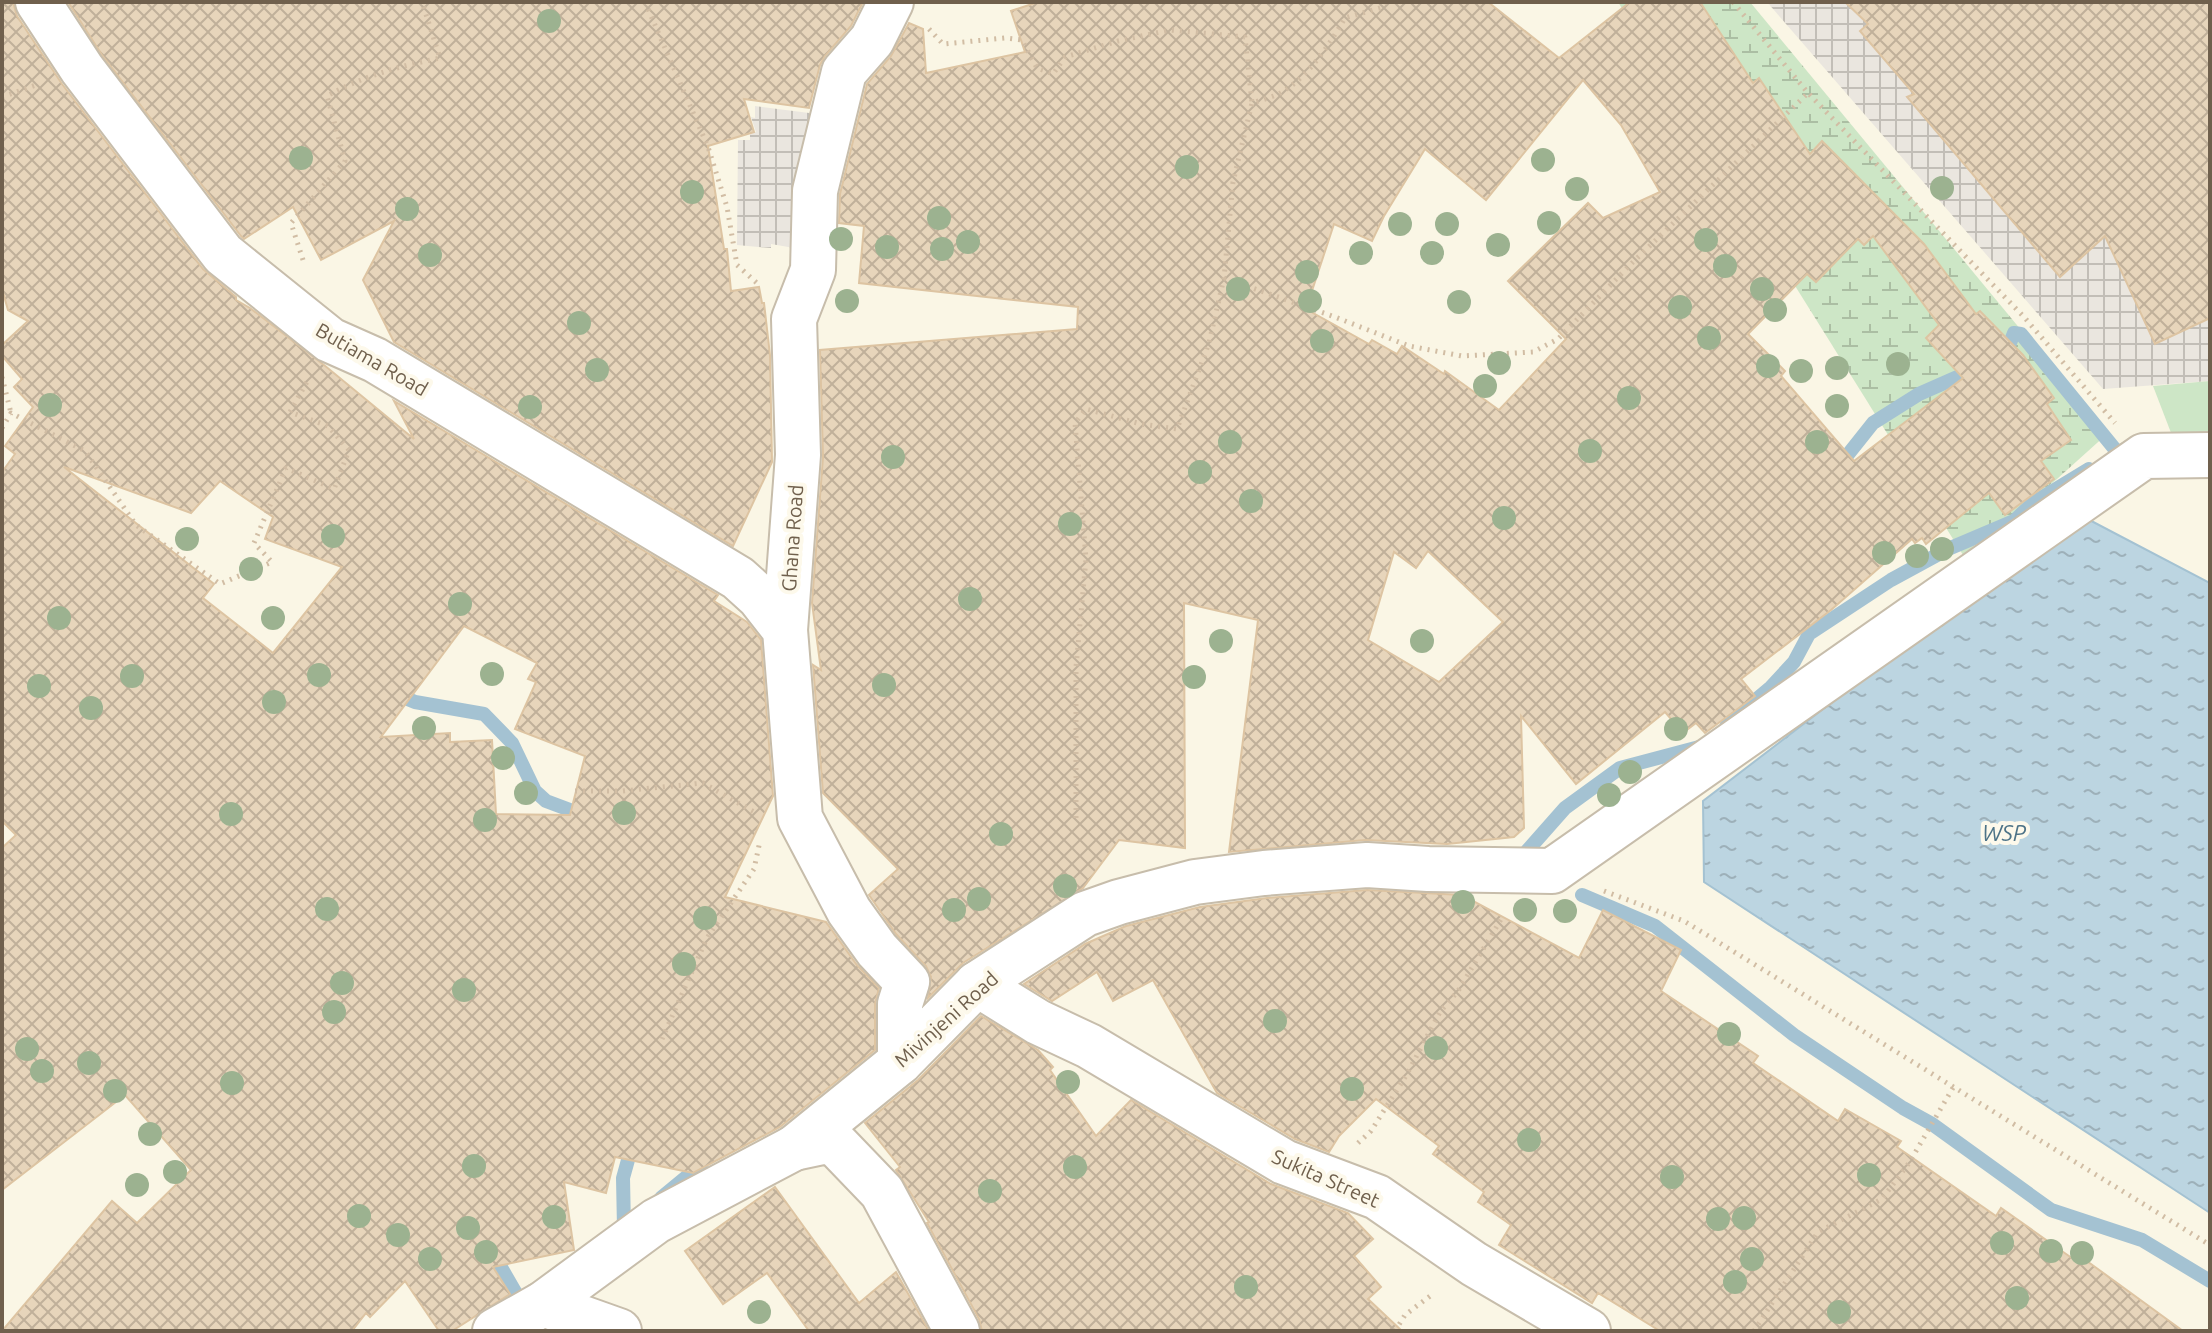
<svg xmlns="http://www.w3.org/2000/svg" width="2212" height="1333" viewBox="0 0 2212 1333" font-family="Ubuntu,sans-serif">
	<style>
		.industrial { fill: url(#industrial-grid) }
		.grass { fill: #cde6c6 }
		.wetland { fill: url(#wetland-marsh) }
		.water { fill: url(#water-ripples); stroke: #a4c2d2; stroke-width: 2 }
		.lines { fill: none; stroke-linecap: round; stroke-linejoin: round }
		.stream { stroke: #a4c2d2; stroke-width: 14 }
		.building { fill: url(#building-cross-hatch); stroke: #ddc4a2; stroke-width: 2; fill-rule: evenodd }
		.minor-casing { stroke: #c7bdab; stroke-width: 48 }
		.path { stroke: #d1bda4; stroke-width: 5; stroke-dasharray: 2 6; stroke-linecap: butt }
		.minor { stroke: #fff; stroke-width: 44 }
		.tree { fill: #9cb290 }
		.labels { text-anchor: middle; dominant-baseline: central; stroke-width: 8; stroke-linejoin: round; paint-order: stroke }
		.street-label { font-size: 20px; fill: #70604d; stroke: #fdf9eb }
		.water-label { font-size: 22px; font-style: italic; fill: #4d7387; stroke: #fdf9eb }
	</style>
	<defs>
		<pattern id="industrial-grid" width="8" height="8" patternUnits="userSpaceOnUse" patternTransform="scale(2)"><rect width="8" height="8" fill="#eae6df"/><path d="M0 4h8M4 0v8" fill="none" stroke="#c2beb7"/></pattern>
		<pattern id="wetland-marsh" width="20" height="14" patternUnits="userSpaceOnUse" patternTransform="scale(2)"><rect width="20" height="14" fill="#cde6c6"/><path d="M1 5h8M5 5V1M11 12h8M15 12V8" fill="none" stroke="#abbea3"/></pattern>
		<pattern id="water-ripples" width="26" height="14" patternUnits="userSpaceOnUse" patternTransform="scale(2)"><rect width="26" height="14" fill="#bcd5e1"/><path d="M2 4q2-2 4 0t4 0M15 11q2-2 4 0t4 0" fill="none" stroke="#9db0b9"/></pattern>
		<pattern id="building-cross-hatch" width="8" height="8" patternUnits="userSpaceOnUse" patternTransform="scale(2)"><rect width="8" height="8" fill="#e7d5bb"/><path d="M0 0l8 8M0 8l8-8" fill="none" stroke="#c0b09a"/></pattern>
	</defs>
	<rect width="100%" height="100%" fill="#faf6e5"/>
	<g class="industrial">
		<path d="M 1767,2 L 2210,2 L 2210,381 L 2103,389 Z"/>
		<path d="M 755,106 L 817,114 L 800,249 L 771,244 L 771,248 L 737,245 L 738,140 L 750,140 L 750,134 L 756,132 L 751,117 L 755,118 Z"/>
	</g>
	<path class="grass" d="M 2210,381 L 2210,434 L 2173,438 L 2153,386 Z"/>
	<path class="wetland" d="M 1618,2 L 1750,2 L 2107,434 L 2057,479 L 1963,555 Z"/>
	<path class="water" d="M 2078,514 L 2210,583 L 2210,1213 L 1704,882 L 1703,801 Z"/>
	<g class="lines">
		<g class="stream">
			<path d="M 1999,355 L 2008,348 L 2014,333 L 2021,334 L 2118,453 L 2128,447"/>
			<path d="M 1838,467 L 1873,423 L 1919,394 L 1978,368"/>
			<path d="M 392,700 L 403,697 L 415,702 L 484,714 L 512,743 L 535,791 L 546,801 L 570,810 L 574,828"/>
			<path d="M 1727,724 L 1771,687 L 1794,662 L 1809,634 L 1891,580 L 1948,549 L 2014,521 L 2033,503 L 2089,469"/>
			<path d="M 1527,851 L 1565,808 L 1620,768 L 1703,746"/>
			<path d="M 1582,895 L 1655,926 L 1794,1035 L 1903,1108 L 1932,1124 L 2051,1210 L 2142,1240 L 2210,1281"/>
			<path d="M 661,1198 L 701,1165"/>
			<path d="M 624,1228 L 623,1178 L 633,1142"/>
			<path d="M 501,1248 L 499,1264 L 521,1302"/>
		</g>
	</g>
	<g class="building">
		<path d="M 2,2 L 13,2 L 17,16 L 62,84 L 203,269 L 236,297 L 236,300 L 250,308 L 324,365 L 414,439 L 394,401 L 718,595 L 714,601 L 747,622 L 761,640 L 773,796 L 725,897 L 826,922 L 857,965 L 879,988 L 875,1004 L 875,1050 L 780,1127 L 693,1173 L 615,1157 L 606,1193 L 564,1182 L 574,1250 L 493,1267 L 510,1294 L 452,1331 L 439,1331 L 405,1281 L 370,1317 L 366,1313 L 352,1331 L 2,1331 L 112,1201 L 137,1223 L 191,1170 L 125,1095 L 2,1190 L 2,848 L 16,835 L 2,821 L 2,472 L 15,454 L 5,446 L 33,407 L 14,387 L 22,379 L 2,356 L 2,345 L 28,321 L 8,310 L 2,289 ZM 64,467 L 191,513 L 220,481 L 273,517 L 265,539 L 342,567 L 273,653 L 203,598 L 214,584 ZM 464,626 L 537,663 L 528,679 L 536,682 L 515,729 L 585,756 L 570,815 L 496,814 L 492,740 L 450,742 L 450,733 L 381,737 Z"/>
		<path d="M 68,2 L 863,2 L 851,26 L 825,56 L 820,65 L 809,108 L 744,99 L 754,132 L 708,146 L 724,249 L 727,249 L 731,291 L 759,287 L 762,303 L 764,303 L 770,355 L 772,462 L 733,546 L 394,342 L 363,280 L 394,221 L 321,260 L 293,207 L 244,239 L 241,236 L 102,55 Z"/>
		<path d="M 1038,2 L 1488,2 L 1559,58 L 1630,2 L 1700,2 L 1753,83 L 1759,78 L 1810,154 L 1822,141 L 1924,244 L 1976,314 L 1980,311 L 2023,355 L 2054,398 L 2047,404 L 2071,440 L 2041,461 L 2054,479 L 2005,515 L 1989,493 L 1926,544 L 1922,538 L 1915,543 L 1912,539 L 1831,610 L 1741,679 L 1755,696 L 1705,733 L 1696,723 L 1683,733 L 1665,712 L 1576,784 L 1521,716 L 1524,828 L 1514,837 L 1447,844 L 1365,840 L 1229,852 L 1258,620 L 1184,603 L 1185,848 L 1119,840 L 1083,888 L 963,963 L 928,998 L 931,977 L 926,966 L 896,934 L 869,895 L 898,869 L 823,793 L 813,665 L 821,670 L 812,603 L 823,457 L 820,350 L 1077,329 L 1078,307 L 859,283 L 864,226 L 839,223 L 840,194 L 867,84 L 891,56 L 909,23 L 923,29 L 926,73 L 1025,52 L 1011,11 ZM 1583,80 L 1621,125 L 1660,192 L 1603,218 L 1588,203 L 1508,281 L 1566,339 L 1499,410 L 1445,371 L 1444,374 L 1402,346 L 1397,354 L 1372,340 L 1369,344 L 1306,309 L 1334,224 L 1372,241 L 1384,216 L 1425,149 L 1486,200 ZM 1873,236 L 1939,325 L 1926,338 L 1963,378 L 1854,461 L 1781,376 L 1785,371 L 1748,334 L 1807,274 L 1816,282 L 1858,239 L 1864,245 ZM 1428,551 L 1503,622 L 1439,682 L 1368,640 L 1394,552 L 1416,568 Z"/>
		<path d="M 1845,2 L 2210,2 L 2210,318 L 2155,344 L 2105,236 L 2060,277 L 1907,97 L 1914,94 L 1860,31 L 1868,24 Z"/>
		<path d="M 1367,890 L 1462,895 L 1579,958 L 1603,910 L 1681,950 L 1661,991 L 1758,1056 L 1753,1063 L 1838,1121 L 1845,1109 L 1901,1141 L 1897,1147 L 1996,1216 L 2001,1208 L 2076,1261 L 2080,1256 L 2183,1331 L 1660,1331 L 1598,1293 L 1592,1303 L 1499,1245 L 1511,1225 L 1478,1202 L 1484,1192 L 1433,1154 L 1439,1146 L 1376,1099 L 1339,1136 L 1329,1152 L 1295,1139 L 1217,1093 L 1153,980 L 1113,1001 L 1097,972 L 1052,1001 L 1024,984 L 1085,944 L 1126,926 L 1200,907 L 1267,898 Z"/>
		<path d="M 981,1016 L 1038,1050 L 1053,1067 L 1050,1070 L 1096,1136 L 1131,1100 L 1271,1184 L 1348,1213 L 1373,1239 L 1354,1256 L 1381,1287 L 1368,1299 L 1402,1331 L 982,1331 L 979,1319 L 927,1223 L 929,1222 L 896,1170 L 900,1167 L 865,1123 L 918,1080 Z"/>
		<path d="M 775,1187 L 859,1303 L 896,1272 L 929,1331 L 809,1331 L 767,1273 L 723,1304 L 685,1251 Z"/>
	</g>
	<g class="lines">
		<defs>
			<g id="minor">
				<path d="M 38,2 L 82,69 L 223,254 L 330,340 L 375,360 L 738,578 L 759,597 L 785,630"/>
				<path d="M 891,2 L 872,40 L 844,72 L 815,191 L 813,270 L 794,319 L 798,455 L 785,630 L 800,818 L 849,911 L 877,950 L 907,982 L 900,1004 L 900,1062"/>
				<path d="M 977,984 L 1038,1022 L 1089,1046 L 1284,1162 L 1377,1197 L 1474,1264 L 1588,1331"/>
				<path d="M 794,1148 L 832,1140 L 882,1192 L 957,1331"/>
				<path d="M 543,1304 L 619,1331"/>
				<path d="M 495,1331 L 543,1304 L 656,1221 L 794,1148 L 900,1062 L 977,984 L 1085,914 L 1119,902 L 1195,882 L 1264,873 L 1367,865 L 1428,869 L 1552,871 L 2144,456 L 2210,455"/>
			</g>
		</defs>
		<use href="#minor" class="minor-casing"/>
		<g class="path">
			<path d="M 645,2 L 708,147 L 727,207 L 737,265 L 759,285"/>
			<path d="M 1733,2 L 1808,93 L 2024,317 L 2115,423"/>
			<path d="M 929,29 L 943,44 L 1005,38 L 1022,40 L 1037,68 L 1053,74 L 1065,57 L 1118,41 L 1170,30 L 1245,37 L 1252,103"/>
			<path d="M 2,97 L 39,84"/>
			<path d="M 303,260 L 291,223 L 345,161 L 327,96 C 363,76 400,66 440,58 L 422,2"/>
			<path d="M 1224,278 L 1335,317 L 1409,346 L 1462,356 L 1533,352 L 1558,339 L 1631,264 L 1808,93"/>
			<path d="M 2,377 L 11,413"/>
			<path d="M 2,428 L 11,413 L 85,451 L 136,525 L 220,584 L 272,562 L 254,543 L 286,468 L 334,489 L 349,450 L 328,426 L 290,412 L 308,380"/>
			<path d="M 575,791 L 622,791 L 703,783 L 754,812"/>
			<path d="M 1076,818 L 1076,667 L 1086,559 L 1075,423 L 1086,409 L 1141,424 L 1177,429 L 1209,343 L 1224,278 L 1233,182 L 1252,103 C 1261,100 1274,97 1282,92 C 1310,75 1329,45 1345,18 L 1383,7 L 1385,2"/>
			<path d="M 1604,891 L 1684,921 L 2210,1245"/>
			<path d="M 662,1039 L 707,938 L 754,869 L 760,841"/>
			<path d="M 1358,1143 L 1371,1131 L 1407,1074 L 1440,1012 L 1458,991 L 1503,916"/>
			<path d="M 1395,1331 L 1405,1315 L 1434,1293"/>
			<path d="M 1754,1331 L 1818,1232 L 1882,1199 L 1909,1163 L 1954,1086"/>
		</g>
		<use href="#minor" class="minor"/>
	</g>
	<g class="tree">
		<circle cx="549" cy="21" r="12"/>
		<circle cx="301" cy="158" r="12"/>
		<circle cx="1543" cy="160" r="12"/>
		<circle cx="1187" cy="167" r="12"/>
		<circle cx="1942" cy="188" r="12"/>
		<circle cx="1577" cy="189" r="12"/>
		<circle cx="692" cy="192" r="12"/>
		<circle cx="407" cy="209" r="12"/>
		<circle cx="939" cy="218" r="12"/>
		<circle cx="1549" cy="223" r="12"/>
		<circle cx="1400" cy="224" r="12"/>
		<circle cx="1447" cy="224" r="12"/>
		<circle cx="841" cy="239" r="12"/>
		<circle cx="1706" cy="240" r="12"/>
		<circle cx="968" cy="242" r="12"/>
		<circle cx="1498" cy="245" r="12"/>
		<circle cx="887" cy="247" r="12"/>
		<circle cx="942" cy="249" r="12"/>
		<circle cx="1361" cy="253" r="12"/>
		<circle cx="1432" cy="253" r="12"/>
		<circle cx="430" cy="255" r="12"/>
		<circle cx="1725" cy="266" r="12"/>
		<circle cx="1307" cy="272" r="12"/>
		<circle cx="1238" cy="289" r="12"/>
		<circle cx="1762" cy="289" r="12"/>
		<circle cx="847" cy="301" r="12"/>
		<circle cx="1310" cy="301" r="12"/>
		<circle cx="1459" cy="302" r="12"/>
		<circle cx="1680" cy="307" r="12"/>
		<circle cx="1775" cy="310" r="12"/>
		<circle cx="579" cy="323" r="12"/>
		<circle cx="1709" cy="338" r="12"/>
		<circle cx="1322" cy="341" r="12"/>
		<circle cx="1499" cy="363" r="12"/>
		<circle cx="1898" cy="364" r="12"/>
		<circle cx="1768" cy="366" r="12"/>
		<circle cx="1837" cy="368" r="12"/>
		<circle cx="597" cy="370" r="12"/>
		<circle cx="1801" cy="371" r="12"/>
		<circle cx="1485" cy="386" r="12"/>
		<circle cx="1629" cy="398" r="12"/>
		<circle cx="50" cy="405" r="12"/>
		<circle cx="1837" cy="406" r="12"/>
		<circle cx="530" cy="407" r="12"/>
		<circle cx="1230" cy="442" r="12"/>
		<circle cx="1817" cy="442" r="12"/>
		<circle cx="1590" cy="451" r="12"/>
		<circle cx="893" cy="457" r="12"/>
		<circle cx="1200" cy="472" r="12"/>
		<circle cx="1251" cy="501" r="12"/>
		<circle cx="1504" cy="518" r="12"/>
		<circle cx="1070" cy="524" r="12"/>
		<circle cx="333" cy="536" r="12"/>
		<circle cx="187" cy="539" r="12"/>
		<circle cx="1942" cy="549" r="12"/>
		<circle cx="1884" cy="553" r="12"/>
		<circle cx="1917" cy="556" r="12"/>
		<circle cx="251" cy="569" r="12"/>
		<circle cx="970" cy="599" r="12"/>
		<circle cx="460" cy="604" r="12"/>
		<circle cx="59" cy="618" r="12"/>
		<circle cx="273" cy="618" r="12"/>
		<circle cx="1221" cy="641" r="12"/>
		<circle cx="1422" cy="641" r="12"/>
		<circle cx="492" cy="674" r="12"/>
		<circle cx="319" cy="675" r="12"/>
		<circle cx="132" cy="676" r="12"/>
		<circle cx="1194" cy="677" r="12"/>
		<circle cx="884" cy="685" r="12"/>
		<circle cx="39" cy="686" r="12"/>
		<circle cx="274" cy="702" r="12"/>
		<circle cx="91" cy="708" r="12"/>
		<circle cx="424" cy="728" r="12"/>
		<circle cx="1676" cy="729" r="12"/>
		<circle cx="503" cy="758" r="12"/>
		<circle cx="1630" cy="772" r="12"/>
		<circle cx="526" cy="793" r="12"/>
		<circle cx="1609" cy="795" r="12"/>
		<circle cx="624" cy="813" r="12"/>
		<circle cx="231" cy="814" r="12"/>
		<circle cx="485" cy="820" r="12"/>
		<circle cx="1001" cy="834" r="12"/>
		<circle cx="1065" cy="886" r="12"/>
		<circle cx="979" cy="899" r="12"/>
		<circle cx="1463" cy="902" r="12"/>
		<circle cx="327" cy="909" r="12"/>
		<circle cx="954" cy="910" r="12"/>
		<circle cx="1525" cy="910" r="12"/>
		<circle cx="1565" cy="911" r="12"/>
		<circle cx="705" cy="918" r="12"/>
		<circle cx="684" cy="964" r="12"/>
		<circle cx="342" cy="983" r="12"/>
		<circle cx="464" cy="990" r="12"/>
		<circle cx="334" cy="1012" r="12"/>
		<circle cx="1275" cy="1021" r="12"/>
		<circle cx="1729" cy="1034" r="12"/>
		<circle cx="1436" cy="1048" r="12"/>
		<circle cx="27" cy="1049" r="12"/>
		<circle cx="89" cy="1063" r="12"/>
		<circle cx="42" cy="1071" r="12"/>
		<circle cx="1068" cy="1082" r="12"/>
		<circle cx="232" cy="1083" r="12"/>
		<circle cx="1352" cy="1089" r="12"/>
		<circle cx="115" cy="1091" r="12"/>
		<circle cx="150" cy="1134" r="12"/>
		<circle cx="1529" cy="1140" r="12"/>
		<circle cx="474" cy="1166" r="12"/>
		<circle cx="1075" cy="1167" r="12"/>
		<circle cx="175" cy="1172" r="12"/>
		<circle cx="1869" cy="1175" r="12"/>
		<circle cx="1672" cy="1177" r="12"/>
		<circle cx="137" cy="1185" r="12"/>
		<circle cx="990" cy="1191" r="12"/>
		<circle cx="359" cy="1216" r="12"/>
		<circle cx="554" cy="1217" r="12"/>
		<circle cx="1744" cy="1218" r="12"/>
		<circle cx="1718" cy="1219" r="12"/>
		<circle cx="468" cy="1228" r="12"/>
		<circle cx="398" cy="1235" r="12"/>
		<circle cx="2002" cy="1243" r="12"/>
		<circle cx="2051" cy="1251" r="12"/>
		<circle cx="486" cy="1252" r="12"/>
		<circle cx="2082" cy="1253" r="12"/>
		<circle cx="430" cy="1259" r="12"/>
		<circle cx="1752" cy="1259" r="12"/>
		<circle cx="1735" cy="1282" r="12"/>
		<circle cx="1246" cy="1287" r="12"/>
		<circle cx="2017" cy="1298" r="12"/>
		<circle cx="759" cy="1312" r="12"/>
		<circle cx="1839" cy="1312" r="12"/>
	</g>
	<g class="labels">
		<g class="street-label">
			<text transform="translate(372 359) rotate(30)">Butiama Road</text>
			<text transform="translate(792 538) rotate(-86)">Ghana Road</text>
			<text transform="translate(946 1019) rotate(-42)">Mivinjeni Road</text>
			<text transform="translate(1326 1178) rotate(24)">Sukita Street</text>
		</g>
		<g class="water-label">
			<text x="2004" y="832">WSP</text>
		</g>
	</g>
	<rect width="2212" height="1333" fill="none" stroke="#70604d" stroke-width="8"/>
</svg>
